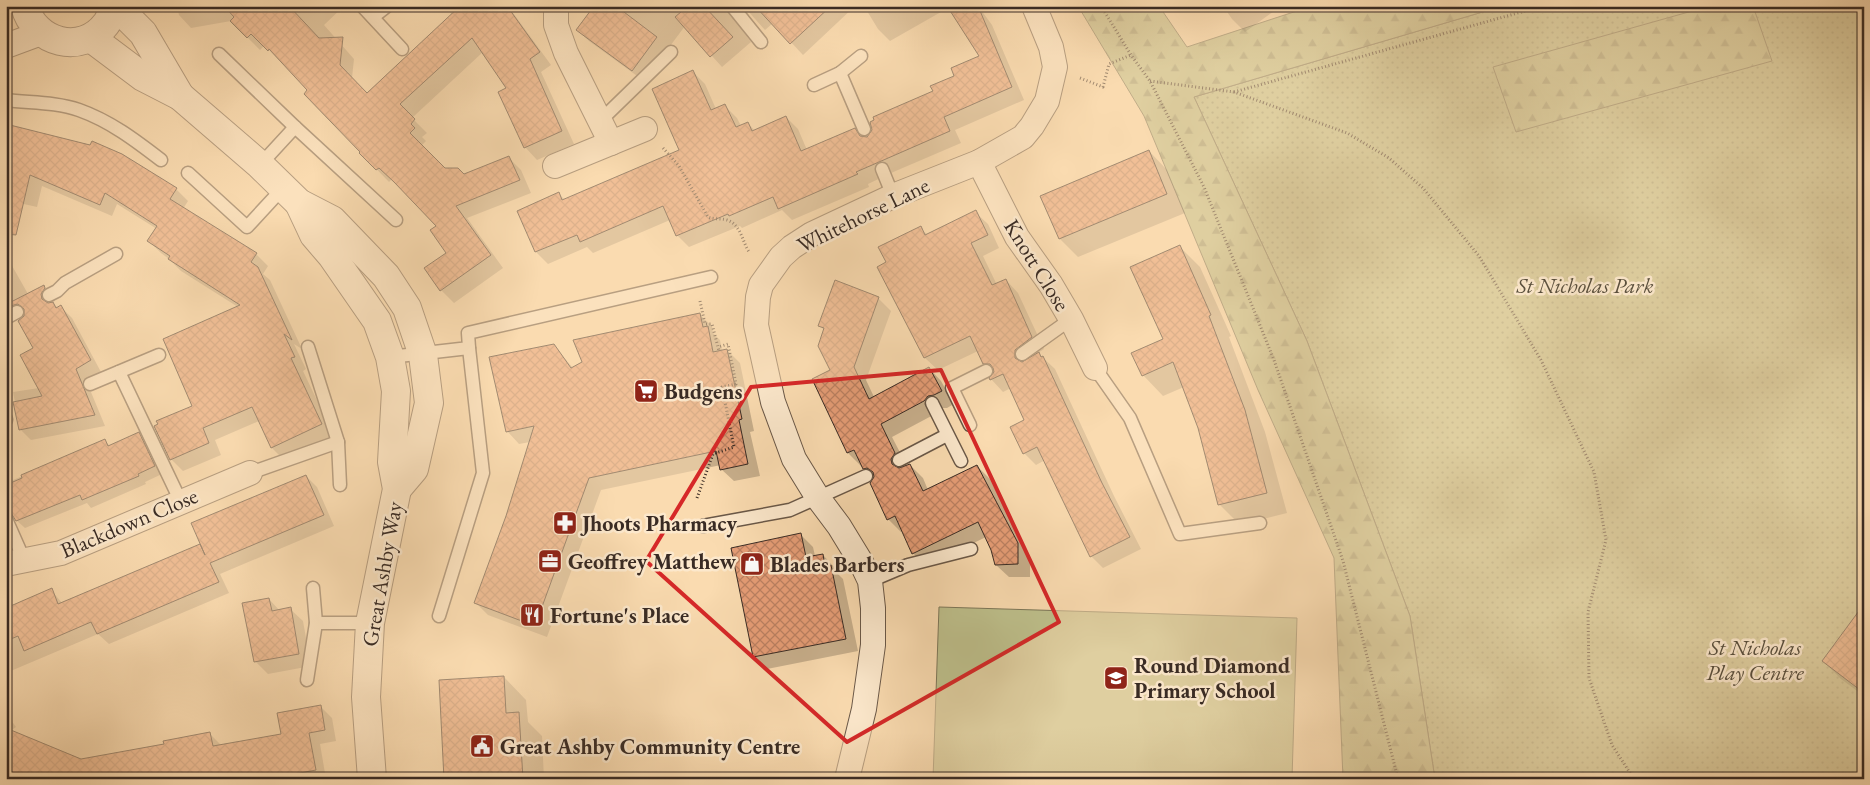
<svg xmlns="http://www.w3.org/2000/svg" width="1870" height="785" viewBox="0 0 1870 785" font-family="'EB Garamond',serif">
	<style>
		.grass { fill: url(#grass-dots); stroke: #7c7658 }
		.forest { fill: url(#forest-firs); stroke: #7c7658 }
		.garden { fill: #bec08c; stroke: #7c7658 }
		.shadow { fill: #0003 }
		.building { fill: url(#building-cross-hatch); stroke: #392b24 }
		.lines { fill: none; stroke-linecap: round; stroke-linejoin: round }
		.service-casing { stroke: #695747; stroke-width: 15 }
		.minor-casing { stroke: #695747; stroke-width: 26 }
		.tertiary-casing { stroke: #695747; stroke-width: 30 }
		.path { stroke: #392b24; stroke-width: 3; stroke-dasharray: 1 2.5; stroke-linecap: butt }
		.service { stroke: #fce8cc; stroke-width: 12 }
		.minor { stroke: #fce8cc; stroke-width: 24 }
		.tertiary { stroke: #fce8cc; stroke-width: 28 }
		.marked { fill: none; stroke: #d62828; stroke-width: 4; stroke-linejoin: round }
		.labels { text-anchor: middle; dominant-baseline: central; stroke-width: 5; stroke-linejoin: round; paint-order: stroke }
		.street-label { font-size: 22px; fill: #392b24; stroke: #fce8cc }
		.park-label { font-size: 22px; font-style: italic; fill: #5a503e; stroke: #fce8cc }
		.poi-label { font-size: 22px; font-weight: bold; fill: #392b24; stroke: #fce8cc; text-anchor: start }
	</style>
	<defs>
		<pattern id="grass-dots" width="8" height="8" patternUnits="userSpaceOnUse" patternTransform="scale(1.25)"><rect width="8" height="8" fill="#bec08c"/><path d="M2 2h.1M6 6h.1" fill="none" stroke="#9b9c72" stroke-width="1.8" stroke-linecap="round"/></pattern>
		<pattern id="forest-firs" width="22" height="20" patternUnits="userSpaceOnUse" patternTransform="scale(1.25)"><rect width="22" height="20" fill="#bec08c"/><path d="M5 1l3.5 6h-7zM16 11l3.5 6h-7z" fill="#9b9c72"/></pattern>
		<pattern id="building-cross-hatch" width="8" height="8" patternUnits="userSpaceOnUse" patternTransform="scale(1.25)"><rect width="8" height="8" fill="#e69d76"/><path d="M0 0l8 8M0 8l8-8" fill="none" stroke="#bb8061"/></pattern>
	</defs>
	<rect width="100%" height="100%" fill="#fadbb0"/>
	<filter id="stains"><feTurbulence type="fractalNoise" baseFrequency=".004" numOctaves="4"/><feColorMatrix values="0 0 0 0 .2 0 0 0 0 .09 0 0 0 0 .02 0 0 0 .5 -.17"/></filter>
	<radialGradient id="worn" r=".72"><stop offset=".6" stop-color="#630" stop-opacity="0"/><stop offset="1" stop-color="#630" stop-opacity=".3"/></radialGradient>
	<path class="grass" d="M 1503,6 L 1864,6 L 1864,779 L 1435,779 L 1410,616 L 1307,341 L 1194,97 Z"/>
	<g class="forest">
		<path d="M 1078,6 L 1159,6 L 1187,47 L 1312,6 L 1503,6 L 1194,97 L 1307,341 L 1410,616 L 1435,779 L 1343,779 L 1334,558 L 1258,390 L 1144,116 Z"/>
		<path d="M 1710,6 L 1753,6 L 1772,61 L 1516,132 L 1493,67 Z"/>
	</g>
	<path class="garden" d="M 939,607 L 1297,618 L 1292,779 L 933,779 Z"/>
	<g class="shadow">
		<path d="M 177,6 L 344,6 L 324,25 L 354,59 L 352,78 L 367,94 L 453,15 L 442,6 L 508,6 L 551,65 L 541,72 L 574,144 L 537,160 L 525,147 L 508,89 L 483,52 L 412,118 L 427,133 L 422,137 L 426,141 L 421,146 L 444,169 L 464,176 L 509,158 L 521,170 L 531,193 L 467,218 L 503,268 L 454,303 L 441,290 L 426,269 L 448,253 L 438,226 L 392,179 L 389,182 L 361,153 L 309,90 L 265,45 L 260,50 L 231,21 L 191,28 L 179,15 Z"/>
		<path d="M 595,6 L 855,6 L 803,55 L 773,23 L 765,30 L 748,11 L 743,9 L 738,11 L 735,20 L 751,42 L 722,67 L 685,26 L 644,81 L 589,41 L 578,30 Z"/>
		<path d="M 864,6 L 987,6 L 981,10 L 992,25 L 1024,100 L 955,130 L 961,143 L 891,173 L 868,184 L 869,187 L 792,220 L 782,210 L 742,228 L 740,226 L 689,247 L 677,235 L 670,220 L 593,253 L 587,247 L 548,264 L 536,252 L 519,211 L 559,194 L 565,200 L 680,151 L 693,72 L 705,84 L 716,109 L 725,106 L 737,118 L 741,126 L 748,123 L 755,131 L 786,117 L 798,129 L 807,150 L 855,130 L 862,137 L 868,138 L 956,77 L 980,57 L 948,8 L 890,41 L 878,29 Z"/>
		<path d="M 1223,6 L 1281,6 L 1245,32 L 1232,19 Z"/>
		<path d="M 6,126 L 176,189 L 188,201 L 183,209 L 256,254 L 268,266 L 263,274 L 270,280 L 302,349 L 294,344 L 306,369 L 303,371 L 334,436 L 284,460 L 272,448 L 259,421 L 215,440 L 221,455 L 183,471 L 171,459 L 238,307 L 181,271 L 169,259 L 161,253 L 149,241 L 157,229 L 117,204 L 112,216 L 42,186 L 37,207 L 6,200 Z"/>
		<path d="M 1149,151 L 1167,170 L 1185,213 L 1078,257 L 1060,239 L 1042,196 Z"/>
		<path d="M 975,212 L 988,224 L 999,248 L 983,256 L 997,285 L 1006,280 L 1018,293 L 1044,349 L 1038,353 L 1055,369 L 1114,496 L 1141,549 L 1103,568 L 1091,556 L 1045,460 L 1036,465 L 1024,453 L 1026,421 L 1011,388 L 1003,392 L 991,379 L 994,374 L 984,363 L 978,351 L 938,370 L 925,358 L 878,267 L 887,263 L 920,228 L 928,235 Z"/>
		<path d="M 1180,247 L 1200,267 L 1231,336 L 1229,337 L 1265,432 L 1287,513 L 1240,525 L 1219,504 L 1199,428 L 1184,387 L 1163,396 L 1143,375 L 1164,340 Z"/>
		<path d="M 6,255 L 28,294 L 43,286 L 56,299 L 53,303 L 58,308 L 61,307 L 72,318 L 101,372 L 86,380 L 105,426 L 31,440 L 20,429 L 13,392 L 39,388 L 34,349 L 24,318 L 12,306 L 6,309 Z"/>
		<path d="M 878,298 L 891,311 L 866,380 L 874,397 L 929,368 L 941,381 L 954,404 L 947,408 L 941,408 L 937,413 L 892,437 L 907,466 L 910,465 L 923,478 L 928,490 L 977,466 L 990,479 L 1030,557 L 1030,577 L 1009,577 L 996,565 L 992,550 L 986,537 L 926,566 L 913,553 L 903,531 L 901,532 L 888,519 L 874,479 L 848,453 L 813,379 L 831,370 L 825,331 L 820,326 Z"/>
		<path d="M 699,314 L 712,326 L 713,333 L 720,340 L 722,351 L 727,350 L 740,363 L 754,431 L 750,432 L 760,476 L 734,481 L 721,469 L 721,465 L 601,490 L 547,637 L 488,615 L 475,602 L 507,517 L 530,442 L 519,444 L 507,431 L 553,345 L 573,368 Z"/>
		<path d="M 138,434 L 146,442 L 162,474 L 145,482 L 146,484 L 91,508 L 87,503 L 25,528 L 16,520 L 11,519 L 6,525 L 6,483 L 105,441 L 110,446 Z"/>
		<path d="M 306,476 L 317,487 L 334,526 L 220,574 L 229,593 L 109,644 L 98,634 L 6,673 L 6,609 L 51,590 L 63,604 L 200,546 L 204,551 Z"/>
		<path d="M 801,535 L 813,547 L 815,556 L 823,555 L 835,568 L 836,572 L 843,579 L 858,651 L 767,669 L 754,657 Z"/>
		<path d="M 269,599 L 280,611 L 290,609 L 303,621 L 311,666 L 268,674 L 255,661 Z"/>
		<path d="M 1864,606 L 1864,696 L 1841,679 L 1823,661 Z"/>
		<path d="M 504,677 L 526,700 L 528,722 L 542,736 L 544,779 L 446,779 Z"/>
		<path d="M 320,706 L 332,718 L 336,741 L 320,744 L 326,779 L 6,779 L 81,760 L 165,745 L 210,734 L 222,746 L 282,735 Z"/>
		<path d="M 6,713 L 16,727 L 6,734 Z"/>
	</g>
	<g class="building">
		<path d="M 224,6 L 289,6 L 319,38 L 343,37 L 340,65 L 367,93 L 460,6 L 507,6 L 540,52 L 530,59 L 562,131 L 524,148 L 498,92 L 506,88 L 472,38 L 400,104 L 415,119 L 411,124 L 415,128 L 410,133 L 445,168 L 458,168 L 464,174 L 509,156 L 520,180 L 456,206 L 491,255 L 440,291 L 424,268 L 446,253 L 430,230 L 436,226 L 394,182 L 379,168 L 376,170 L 359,153 L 360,152 L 304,94 L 307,90 L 269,49 L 268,51 L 251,34 L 247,38 L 230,21 L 234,17 Z"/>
		<path d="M 594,6 L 616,6 L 657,37 L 632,71 L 576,30 Z"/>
		<path d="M 688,6 L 704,6 L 733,37 L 710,57 L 675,17 Z"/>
		<path d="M 755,6 L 831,6 L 790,44 Z"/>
		<path d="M 947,6 L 978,6 L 1012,87 L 944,117 L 950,131 L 879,162 L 856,172 L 858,174 L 778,209 L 773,197 L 729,216 L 728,214 L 676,236 L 663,206 L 580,242 L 577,235 L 535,252 L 517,211 L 559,192 L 562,200 L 679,150 L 652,89 L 693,70 L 711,110 L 725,104 L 736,127 L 748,122 L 752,131 L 786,116 L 801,151 L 855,128 L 860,136 L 867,137 L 872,130 L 870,122 L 874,120 L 873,117 L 933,91 L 930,86 L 954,76 L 951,68 L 979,56 Z"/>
		<path d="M 6,124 L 90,145 L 92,141 L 122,154 L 177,188 L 170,199 L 257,253 L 251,262 L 258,267 L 292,340 L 284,334 L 295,357 L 291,358 L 322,424 L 271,448 L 252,407 L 203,428 L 209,443 L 170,460 L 154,426 L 158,424 L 156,421 L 192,406 L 163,339 L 240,305 L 168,259 L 170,256 L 147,241 L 157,226 L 105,193 L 100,205 L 30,175 L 16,235 L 6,234 Z"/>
		<path d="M 1149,150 L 1167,194 L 1059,239 L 1040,196 Z"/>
		<path d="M 976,210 L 988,235 L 971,243 L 992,285 L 1006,279 L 1032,337 L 1015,350 L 1015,358 L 1022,362 L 1039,352 L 1041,357 L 1043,356 L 1102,483 L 1130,537 L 1090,557 L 1037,447 L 1023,454 L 1010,427 L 1024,420 L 1003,374 L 990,380 L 989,378 L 994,372 L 993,368 L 990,364 L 983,364 L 970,336 L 924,358 L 877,267 L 886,262 L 878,247 L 921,226 L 925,235 Z"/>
		<path d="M 1180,245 L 1211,315 L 1209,316 L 1245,410 L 1267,493 L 1218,505 L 1198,428 L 1173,362 L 1142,376 L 1131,353 L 1163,339 L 1130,267 Z"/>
		<path d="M 835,280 L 879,297 L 854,367 L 869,399 L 929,367 L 942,391 L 934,395 L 928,396 L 924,401 L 881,424 L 895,453 L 891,459 L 892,464 L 899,468 L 910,464 L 923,491 L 977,465 L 1018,543 L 1018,564 L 995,565 L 991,550 L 978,522 L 912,554 L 895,516 L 887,520 L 870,483 L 874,477 L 873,472 L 867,468 L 863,469 L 854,450 L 847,453 L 812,379 L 830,370 L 818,346 L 824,328 L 818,326 Z"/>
		<path d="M 44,285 L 45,288 L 41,294 L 42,299 L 48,303 L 53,302 L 56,308 L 61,305 L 91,360 L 76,369 L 95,415 L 19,430 L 13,402 L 42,396 L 20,355 L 33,348 L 18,321 L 24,316 L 24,309 L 18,304 L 10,306 L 9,303 Z"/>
		<path d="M 700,313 L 703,327 L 708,326 L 713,352 L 727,349 L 742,419 L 739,420 L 748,464 L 720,470 L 716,451 L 589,478 L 535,626 L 474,603 L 506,516 L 534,426 L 506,432 L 489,357 L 554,344 L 571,368 L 582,362 L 573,340 Z"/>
		<path d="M 139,432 L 155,466 L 138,474 L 139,476 L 82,500 L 80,495 L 16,521 L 11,513 L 6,511 L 6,485 L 22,478 L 21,475 L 105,439 L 108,446 Z"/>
		<path d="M 306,475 L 324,515 L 210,563 L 219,582 L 97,634 L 91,622 L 24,651 L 18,636 L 6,641 L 6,608 L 52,588 L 58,604 L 200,544 L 205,555 L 191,523 Z"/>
		<path d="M 801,533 L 806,557 L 823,554 L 825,567 L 831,565 L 846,639 L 753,657 L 731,548 Z"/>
		<path d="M 269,598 L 272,611 L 291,607 L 299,654 L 254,662 L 242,603 Z"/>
		<path d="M 1864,604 L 1864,693 L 1822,661 Z"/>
		<path d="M 504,676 L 506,713 L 519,712 L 523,779 L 444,779 L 439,680 Z"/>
		<path d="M 321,705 L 325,730 L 309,733 L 316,770 L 268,779 L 6,779 L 6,728 L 81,759 L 164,744 L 163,741 L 210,732 L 213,746 L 281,734 L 277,713 Z"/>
	</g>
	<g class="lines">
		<defs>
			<g id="service">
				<path d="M 362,6 L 402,49"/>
				<path d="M 732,6 L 761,42"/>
				<path d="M 373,17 L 387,6"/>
				<path d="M 219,54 L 295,127 L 396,220"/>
				<path d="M 840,73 L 864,129"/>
				<path d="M 814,85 L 840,73 L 861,56"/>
				<path d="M 6,100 C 30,103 56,102 79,110 C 110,121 135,140 161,160"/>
				<path d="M 600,121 L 671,52"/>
				<path d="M 260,165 L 295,127"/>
				<path d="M 882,169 L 893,196"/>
				<path d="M 188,173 L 247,227 L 283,188"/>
				<path d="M 49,295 L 57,291 L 65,283 L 116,254"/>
				<path d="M 6,318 L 17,312"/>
				<path d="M 308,347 L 338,442 L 340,485"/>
				<path d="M 1022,354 L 1071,319"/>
				<path d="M 390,357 L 469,348 L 468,333 L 711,277"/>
				<path d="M 1095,368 L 1130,418 L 1180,534 L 1260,523"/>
				<path d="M 119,372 L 181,502"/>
				<path d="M 90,384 L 159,355"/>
				<path d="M 932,403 L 961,461"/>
				<path d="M 6,420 L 6,419"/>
				<path d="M 970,425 L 952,388 L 986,371"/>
				<path d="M 899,460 L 947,435"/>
				<path d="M 250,473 L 338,442"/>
				<path d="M 6,519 L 25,562"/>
				<path d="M 703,526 L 790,510 L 866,476"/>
				<path d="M 870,581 L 908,565 L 971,549"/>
				<path d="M 439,616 L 483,473 L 469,348"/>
				<path d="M 316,623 L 370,623"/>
				<path d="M 307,680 L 316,623 L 313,588"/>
			</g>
			<g id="minor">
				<path d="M 556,6 L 556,25 L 566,53 L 611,143"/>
				<path d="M 6,46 L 41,33"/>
				<path d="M 979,162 L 1017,237 L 1051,285 L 1071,319 L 1095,368"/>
				<path d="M 555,166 L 645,129"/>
				<path d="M 6,564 L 61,553 L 250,473"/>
				<path d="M 847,779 L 864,709 L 873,645 L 873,608 L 870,581 L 861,562 L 839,526 L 818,498 L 794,459 L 773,402 L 756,325 L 758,297 L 761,285 L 781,257 L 792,247 L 812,234 L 893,196 L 979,162 L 1023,137 L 1032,126 L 1047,101 L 1055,67 L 1051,47 L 1034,6"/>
			</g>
			<g id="tertiary">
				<path d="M 25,6 C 34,43 82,56 106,24 C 110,19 112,12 114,6"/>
				<path d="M 116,6 L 143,33 L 180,96"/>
				<path d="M 91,38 L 143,77 L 180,96 L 260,165 L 299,203 L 332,220 L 386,276 L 407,308 L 423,355 L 429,403 L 414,469 L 397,489"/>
				<path d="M 299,203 L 314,235 L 332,256 L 377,321 L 390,357 L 396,391 L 392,462 L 397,489 L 370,623 L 366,697 L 372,779"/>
			</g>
		</defs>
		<use href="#service" class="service-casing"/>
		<use href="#minor" class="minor-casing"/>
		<use href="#tertiary" class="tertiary-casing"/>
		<g class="path">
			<path d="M 1101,6 L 1131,55 L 1150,81 L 1204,187 L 1274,360 L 1343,561 L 1398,779"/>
			<path d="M 1080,78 L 1103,87 L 1109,64 L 1131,55"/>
			<path d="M 1150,81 L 1234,92 L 1347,133 L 1389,158 L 1423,188 L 1479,256 L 1541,360 L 1594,472 L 1606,540 L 1588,612 L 1589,678 L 1612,745 L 1634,779"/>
			<path d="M 1234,92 L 1543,6"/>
			<path d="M 663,148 L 679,166 L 708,217 C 715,220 720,218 727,220 C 742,225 742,243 750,253"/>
			<path d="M 700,301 L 705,324 L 712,324 L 719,351"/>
			<path d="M 697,498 L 713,454 L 734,447 L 722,387 L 736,384 L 728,344 L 718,347"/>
		</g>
		<use href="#service" class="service"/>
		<use href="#minor" class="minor"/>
		<use href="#tertiary" class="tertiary"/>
	</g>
	<path d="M0 0H1870V785H0ZM 941,370 L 1059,622 L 847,742 L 646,561 L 751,387 Z" fill="#fadbb0" fill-opacity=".55" fill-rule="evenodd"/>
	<path class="marked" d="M 941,370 L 1059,622 L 847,742 L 646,561 L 751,387 Z"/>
	<defs>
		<symbol id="supermarket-square" viewBox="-11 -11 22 22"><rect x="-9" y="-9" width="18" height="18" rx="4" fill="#8f2418" stroke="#fce8cc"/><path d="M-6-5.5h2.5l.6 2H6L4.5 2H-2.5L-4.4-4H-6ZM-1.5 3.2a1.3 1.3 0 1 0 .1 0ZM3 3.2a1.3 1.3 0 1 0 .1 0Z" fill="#fff"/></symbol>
		<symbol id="pharmacy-square" viewBox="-11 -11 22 22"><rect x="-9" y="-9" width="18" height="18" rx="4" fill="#8f2418" stroke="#fce8cc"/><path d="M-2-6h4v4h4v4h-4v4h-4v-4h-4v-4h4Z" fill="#fff"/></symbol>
		<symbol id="office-square" viewBox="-11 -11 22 22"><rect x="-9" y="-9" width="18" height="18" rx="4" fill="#8f2418" stroke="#fce8cc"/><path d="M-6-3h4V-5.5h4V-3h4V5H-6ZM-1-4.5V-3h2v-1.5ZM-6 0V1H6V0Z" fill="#fff"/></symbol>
		<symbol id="shop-square" viewBox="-11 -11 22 22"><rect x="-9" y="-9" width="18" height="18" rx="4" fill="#8f2418" stroke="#fce8cc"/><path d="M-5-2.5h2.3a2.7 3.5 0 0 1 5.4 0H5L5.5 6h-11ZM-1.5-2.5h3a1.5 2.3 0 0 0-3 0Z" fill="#fff"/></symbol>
		<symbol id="restaurant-square" viewBox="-11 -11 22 22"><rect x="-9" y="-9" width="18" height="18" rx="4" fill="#8f2418" stroke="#fce8cc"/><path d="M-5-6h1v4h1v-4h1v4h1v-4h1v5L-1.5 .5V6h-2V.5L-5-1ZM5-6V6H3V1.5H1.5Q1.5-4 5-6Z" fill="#fff"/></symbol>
		<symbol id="school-square" viewBox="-11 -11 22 22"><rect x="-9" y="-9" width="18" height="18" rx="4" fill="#8f2418" stroke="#fce8cc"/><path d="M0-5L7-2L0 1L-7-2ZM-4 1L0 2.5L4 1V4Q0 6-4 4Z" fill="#fff"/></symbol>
		<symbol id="civic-square" viewBox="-11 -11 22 22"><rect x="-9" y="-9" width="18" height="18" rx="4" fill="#8f2418" stroke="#fce8cc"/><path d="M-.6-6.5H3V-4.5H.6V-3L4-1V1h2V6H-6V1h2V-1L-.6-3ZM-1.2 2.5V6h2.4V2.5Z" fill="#fff"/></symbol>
	</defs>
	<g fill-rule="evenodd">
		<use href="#supermarket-square" x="632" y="377" width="28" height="28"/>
		<use href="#pharmacy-square" x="551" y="509" width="28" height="28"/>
		<use href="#office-square" x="536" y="547" width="28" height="28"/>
		<use href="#shop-square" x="738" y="550" width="28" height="28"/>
		<use href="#restaurant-square" x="518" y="601" width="28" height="28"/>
		<use href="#school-square" x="1102" y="664" width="28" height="28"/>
		<use href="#civic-square" x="468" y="732" width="28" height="28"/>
	</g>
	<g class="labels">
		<g class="street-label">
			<text transform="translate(863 215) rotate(-26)">Whitehorse Lane</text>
			<text transform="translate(1037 265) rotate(58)">Knott Close</text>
			<text transform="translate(129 523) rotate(-23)">Blackdown Close</text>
			<text transform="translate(382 574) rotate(-80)">Great Ashby Way</text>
		</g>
		<g class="park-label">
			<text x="1585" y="285">St Nicholas Park</text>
			<text x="1755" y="647">St Nicholas<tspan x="1755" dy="25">Play Centre</tspan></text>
		</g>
		<g class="poi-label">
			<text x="664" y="391">Budgens</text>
			<text x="582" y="523">Jhoots Pharmacy</text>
			<text x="568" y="561">Geoffrey Matthew</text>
			<text x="770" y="564">Blades Barbers</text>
			<text x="550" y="615">Fortune's Place</text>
			<text x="1134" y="665">Round Diamond<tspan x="1134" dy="25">Primary School</tspan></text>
			<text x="500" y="746">Great Ashby Community Centre</text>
		</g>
	</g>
	<rect width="1870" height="785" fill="none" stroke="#fadbb0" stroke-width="25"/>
	<rect x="8" y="8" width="1855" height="770" fill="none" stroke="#392b24" stroke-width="2.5"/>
	<rect x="12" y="12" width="1845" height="760" fill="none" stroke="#392b24"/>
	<rect width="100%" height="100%" filter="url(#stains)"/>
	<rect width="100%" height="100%" fill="url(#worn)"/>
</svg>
